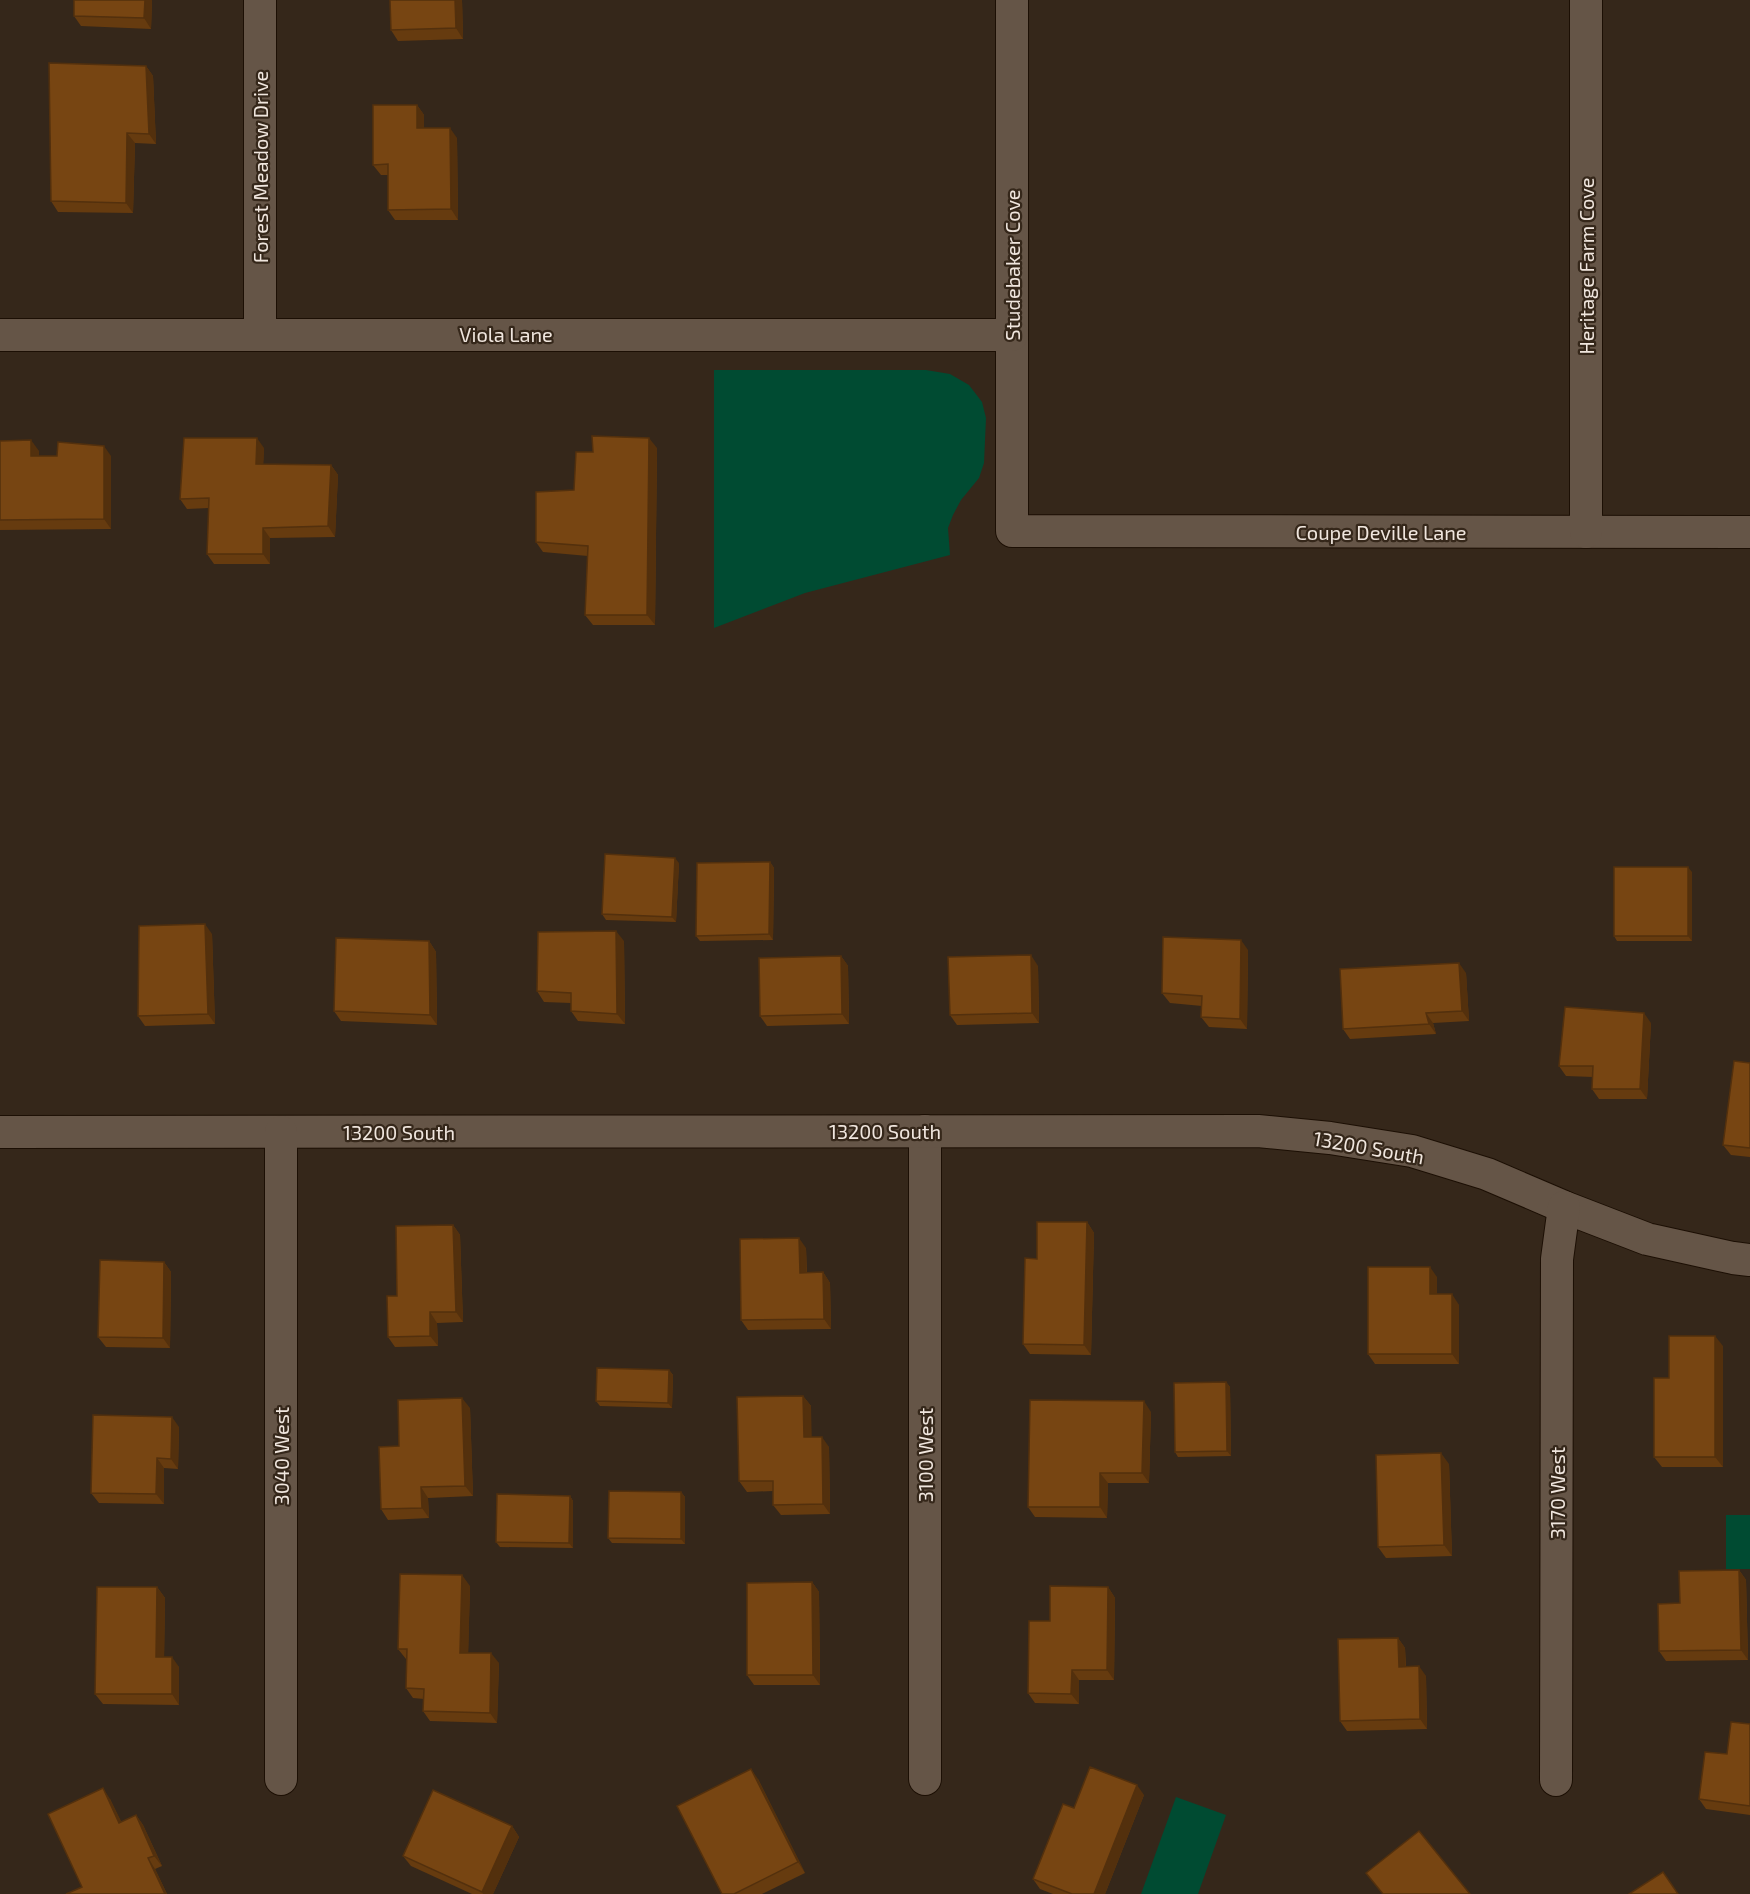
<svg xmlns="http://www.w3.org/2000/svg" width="1750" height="1894" viewBox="0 0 1750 1894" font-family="'Exo 2',sans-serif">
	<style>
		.green { fill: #004b32 }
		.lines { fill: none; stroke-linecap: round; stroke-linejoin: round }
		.street-casing { stroke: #1c0f04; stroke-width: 34 }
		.street { stroke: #655547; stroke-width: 32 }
		.wall { fill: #663b0f }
		.shaded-wall { fill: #53300d }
		.building { fill: #774512; stroke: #53300d; stroke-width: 1.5 }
		.labels { text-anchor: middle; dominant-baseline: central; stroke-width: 4.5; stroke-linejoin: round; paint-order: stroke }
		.street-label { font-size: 20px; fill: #f0e6de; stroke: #35271a }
	</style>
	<rect width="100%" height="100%" fill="#35271a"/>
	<g class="green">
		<path d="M 714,370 L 926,370 L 950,374 L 969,385 L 982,402 L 986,418 L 984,463 L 979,478 L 961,500 L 953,515 L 948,528 L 950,555 L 805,593 L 714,628 Z"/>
		<rect x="1726" y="1515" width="24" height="54"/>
		<path d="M 1176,1797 L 1226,1815 L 1198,1894 L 1141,1894 Z"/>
	</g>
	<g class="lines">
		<defs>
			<g id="street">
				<path d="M 1012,0 L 1012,531 L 1750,532"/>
				<path d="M 1586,0 L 1586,532"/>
				<path d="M 260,334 L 260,0"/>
				<path d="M 0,335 L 1012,335"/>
				<path d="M 925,1131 L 925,1779"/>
				<path d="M 0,1132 L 1258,1131 L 1330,1138 L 1412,1151 L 1487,1174 L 1564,1207 L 1647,1239 L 1733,1258 L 1750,1260"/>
				<path d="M 281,1132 L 281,1779"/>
				<path d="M 1556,1780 L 1557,1259 L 1564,1207"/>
			</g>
		</defs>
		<use href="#street" class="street-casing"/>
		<use href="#street" class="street"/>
	</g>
	<g class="wall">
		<path d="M 74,0 L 152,0 L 151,29 L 81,26 L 74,16 Z"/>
		<path d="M 462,0 L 463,39 L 398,41 L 391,30 Z"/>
		<path d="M 146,66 L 153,76 L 156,144 L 135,143 L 133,213 L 58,212 L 51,201 Z"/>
		<path d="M 417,105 L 424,115 L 424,128 L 457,138 L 458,220 L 395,220 L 388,210 L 388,175 L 381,175 L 373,165 Z"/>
		<path d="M 0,441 L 39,451 L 39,456 L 111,456 L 111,529 L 0,530 Z"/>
		<path d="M 264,448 L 263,464 L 331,465 L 338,475 L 335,537 L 270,538 L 270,564 L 214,564 L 207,554 L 209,508 L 187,509 L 180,499 Z"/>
		<path d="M 657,448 L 655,625 L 593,625 L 585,615 L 588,556 L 543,552 L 536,542 L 574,490 L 593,452 Z"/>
		<path d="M 770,862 L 774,868 L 773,940 L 700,941 L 696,936 Z"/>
		<path d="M 679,863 L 676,922 L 606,920 L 602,914 Z"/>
		<path d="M 1692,872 L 1692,941 L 1617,941 L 1614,936 Z"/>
		<path d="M 212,934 L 215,1024 L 145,1026 L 138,1016 Z"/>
		<path d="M 429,941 L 436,952 L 437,1025 L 341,1021 L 334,1011 Z"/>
		<path d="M 624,941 L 625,1024 L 578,1021 L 571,1011 L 571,1003 L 544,1002 L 537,991 Z"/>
		<path d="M 1248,950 L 1247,1029 L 1209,1027 L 1201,1017 L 1202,1006 L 1170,1003 L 1162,993 Z"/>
		<path d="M 841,956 L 848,966 L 849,1024 L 767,1026 L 760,1016 Z"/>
		<path d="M 1038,966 L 1039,1023 L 957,1025 L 950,1015 Z"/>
		<path d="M 1466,973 L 1469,1021 L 1433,1023 L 1436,1034 L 1350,1039 L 1343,1029 Z"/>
		<path d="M 1651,1023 L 1647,1099 L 1599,1099 L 1592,1089 L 1593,1077 L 1566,1076 L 1559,1066 Z"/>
		<path d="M 1750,1063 L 1750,1157 L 1731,1155 L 1723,1145 Z"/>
		<path d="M 1087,1222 L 1094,1233 L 1091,1355 L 1030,1354 L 1023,1344 L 1037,1259 Z"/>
		<path d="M 453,1225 L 460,1235 L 463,1322 L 437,1323 L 438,1346 L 395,1347 L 388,1337 L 397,1296 Z"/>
		<path d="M 806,1248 L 807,1273 L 823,1272 L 830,1283 L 831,1329 L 748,1330 L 741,1320 Z"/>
		<path d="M 164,1262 L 171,1272 L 170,1348 L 106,1347 L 98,1337 Z"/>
		<path d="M 1437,1277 L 1437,1294 L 1459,1305 L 1459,1364 L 1375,1364 L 1368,1354 Z"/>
		<path d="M 1723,1346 L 1723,1467 L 1662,1467 L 1654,1457 L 1669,1378 Z"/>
		<path d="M 669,1370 L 673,1375 L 672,1408 L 600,1406 L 596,1401 Z"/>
		<path d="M 1226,1382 L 1230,1387 L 1231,1456 L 1178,1457 L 1175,1452 Z"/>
		<path d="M 803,1396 L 811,1406 L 811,1437 L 829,1447 L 830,1514 L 781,1515 L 773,1505 L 773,1491 L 747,1492 L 739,1481 Z"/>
		<path d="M 470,1408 L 473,1496 L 428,1498 L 429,1518 L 388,1520 L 381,1509 Z"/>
		<path d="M 1151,1412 L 1149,1483 L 1108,1483 L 1107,1518 L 1035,1517 L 1028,1507 Z"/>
		<path d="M 179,1427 L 178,1469 L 164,1468 L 164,1504 L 99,1503 L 91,1493 Z"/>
		<path d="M 1449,1464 L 1452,1556 L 1386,1558 L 1378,1547 Z"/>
		<path d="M 681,1492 L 685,1497 L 685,1544 L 612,1543 L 608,1538 Z"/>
		<path d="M 570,1496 L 573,1501 L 573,1548 L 500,1547 L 496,1542 Z"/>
		<path d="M 1739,1570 L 1746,1580 L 1748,1660 L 1666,1661 L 1659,1651 L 1680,1603 Z"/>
		<path d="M 812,1582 L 819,1592 L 820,1685 L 754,1685 L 747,1675 Z"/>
		<path d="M 470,1586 L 468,1653 L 499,1663 L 497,1723 L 430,1721 L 423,1711 L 424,1699 L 413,1698 L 406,1688 L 407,1659 L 406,1659 L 398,1649 Z"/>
		<path d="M 157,1587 L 165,1598 L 164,1657 L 179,1667 L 179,1705 L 103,1704 L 95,1694 Z"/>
		<path d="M 1108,1587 L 1115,1598 L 1114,1680 L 1079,1680 L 1079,1704 L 1035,1703 L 1028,1693 L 1050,1621 Z"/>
		<path d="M 1398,1638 L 1405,1648 L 1406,1666 L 1426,1676 L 1427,1729 L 1347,1731 L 1340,1721 Z"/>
		<path d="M 1750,1724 L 1750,1815 L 1706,1809 L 1699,1799 L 1727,1754 Z"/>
		<path d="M 758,1779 L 805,1873 L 762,1894 L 722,1894 Z"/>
		<path d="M 1144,1795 L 1105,1894 L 1053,1894 L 1040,1889 L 1033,1879 L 1074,1808 Z"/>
		<path d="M 110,1799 L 121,1822 L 136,1815 L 143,1825 L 162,1866 L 155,1869 L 167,1894 L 66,1894 L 82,1887 Z"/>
		<path d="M 512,1826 L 519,1837 L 493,1894 L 472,1894 L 411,1866 L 403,1856 Z"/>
	</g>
	<g class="shaded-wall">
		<path d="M 145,0 L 152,0 L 151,29 L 144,18 Z"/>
		<path d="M 455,0 L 462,0 L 463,39 L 456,28 Z"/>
		<path d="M 146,66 L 153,76 L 156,144 L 149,134 Z"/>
		<path d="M 417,105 L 424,115 L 424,138 L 417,128 Z"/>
		<path d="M 450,128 L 457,138 L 458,220 L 451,209 Z"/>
		<path d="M 127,133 L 135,143 L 133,213 L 126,203 Z"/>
		<path d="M 257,438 L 264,448 L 263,474 L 256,464 Z"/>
		<path d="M 649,438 L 657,448 L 655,625 L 647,615 Z"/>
		<path d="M 31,440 L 39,451 L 39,466 L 31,456 Z"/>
		<path d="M 104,446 L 111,456 L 111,529 L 104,519 Z"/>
		<path d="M 331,465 L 338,475 L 335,537 L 328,526 Z"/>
		<path d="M 263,528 L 270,538 L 270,564 L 263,554 Z"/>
		<path d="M 675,858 L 679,863 L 676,922 L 672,917 Z"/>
		<path d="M 770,862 L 774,868 L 773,940 L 769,934 Z"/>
		<path d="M 1688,867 L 1692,872 L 1692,941 L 1688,936 Z"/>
		<path d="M 205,924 L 212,934 L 215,1024 L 208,1014 Z"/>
		<path d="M 616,931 L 624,941 L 625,1024 L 617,1014 Z"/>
		<path d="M 1241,940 L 1248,950 L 1247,1029 L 1240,1019 Z"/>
		<path d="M 429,941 L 436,952 L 437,1025 L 430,1015 Z"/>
		<path d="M 1031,955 L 1038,966 L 1039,1023 L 1032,1013 Z"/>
		<path d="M 841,956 L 848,966 L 849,1024 L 842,1014 Z"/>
		<path d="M 1459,963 L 1466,973 L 1469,1021 L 1462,1011 Z"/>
		<path d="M 1426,1013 L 1433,1023 L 1436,1034 L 1429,1024 Z"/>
		<path d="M 1644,1013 L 1651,1023 L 1647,1099 L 1640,1089 Z"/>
		<path d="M 1087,1222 L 1094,1233 L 1091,1355 L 1084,1345 Z"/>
		<path d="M 453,1225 L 460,1235 L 463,1322 L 456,1312 Z"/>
		<path d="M 799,1238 L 806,1248 L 807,1283 L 800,1273 Z"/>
		<path d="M 164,1262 L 171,1272 L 170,1348 L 163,1338 Z"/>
		<path d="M 1430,1267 L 1437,1277 L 1437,1305 L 1430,1294 Z"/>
		<path d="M 823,1272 L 830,1283 L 831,1329 L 824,1319 Z"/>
		<path d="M 1452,1294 L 1459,1305 L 1459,1364 L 1452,1354 Z"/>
		<path d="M 430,1312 L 437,1323 L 438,1346 L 430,1336 Z"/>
		<path d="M 1715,1336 L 1723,1346 L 1723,1467 L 1715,1457 Z"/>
		<path d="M 669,1370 L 673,1375 L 672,1408 L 668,1403 Z"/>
		<path d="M 1226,1382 L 1230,1387 L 1231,1456 L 1227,1451 Z"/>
		<path d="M 803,1396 L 811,1406 L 812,1448 L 804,1437 Z"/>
		<path d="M 462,1398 L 470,1408 L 473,1496 L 465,1486 Z"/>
		<path d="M 1144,1401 L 1151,1412 L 1149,1483 L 1142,1473 Z"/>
		<path d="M 172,1417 L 179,1427 L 178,1469 L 171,1459 Z"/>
		<path d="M 822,1437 L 829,1447 L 830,1514 L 823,1504 Z"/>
		<path d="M 1441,1453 L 1449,1464 L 1452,1556 L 1444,1545 Z"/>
		<path d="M 157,1458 L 164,1468 L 164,1504 L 156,1494 Z"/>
		<path d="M 1100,1473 L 1108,1483 L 1107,1518 L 1100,1507 Z"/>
		<path d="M 421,1487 L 428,1498 L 429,1518 L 422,1508 Z"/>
		<path d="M 681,1492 L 685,1497 L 685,1544 L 681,1539 Z"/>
		<path d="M 570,1496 L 573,1501 L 573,1548 L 569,1543 Z"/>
		<path d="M 1739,1570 L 1746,1580 L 1748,1660 L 1741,1650 Z"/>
		<path d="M 462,1575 L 470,1586 L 468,1663 L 460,1653 Z"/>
		<path d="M 812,1582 L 819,1592 L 820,1685 L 813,1675 Z"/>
		<path d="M 157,1587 L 165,1598 L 164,1667 L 156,1657 Z"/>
		<path d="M 1108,1587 L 1115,1598 L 1114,1680 L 1107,1670 Z"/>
		<path d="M 1398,1638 L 1405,1648 L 1406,1677 L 1399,1667 Z"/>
		<path d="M 491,1653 L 499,1663 L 497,1723 L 490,1713 Z"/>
		<path d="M 172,1657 L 179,1667 L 179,1705 L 172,1694 Z"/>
		<path d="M 1419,1666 L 1426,1676 L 1427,1729 L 1420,1719 Z"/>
		<path d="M 1072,1670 L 1079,1680 L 1079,1704 L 1071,1694 Z"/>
		<path d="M 751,1769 L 758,1779 L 805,1873 L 798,1862 Z"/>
		<path d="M 1137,1785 L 1144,1795 L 1105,1894 L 1094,1894 Z"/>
		<path d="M 103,1788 L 110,1799 L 127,1833 L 119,1823 Z"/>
		<path d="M 136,1815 L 143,1825 L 162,1866 L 154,1856 Z"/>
		<path d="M 512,1826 L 519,1837 L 493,1894 L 483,1894 L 482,1892 Z"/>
		<path d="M 148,1858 L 155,1869 L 167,1894 L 165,1894 Z"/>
	</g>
	<g class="building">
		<path d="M 74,0 L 145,0 L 144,18 L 74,16 Z"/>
		<path d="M 390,0 L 455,0 L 456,28 L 391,30 Z"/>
		<path d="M 49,63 L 146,66 L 149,134 L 127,133 L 126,203 L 51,201 Z"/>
		<path d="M 373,105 L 417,105 L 417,128 L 450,128 L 451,209 L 388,210 L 388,164 L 373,165 Z"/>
		<path d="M 592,436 L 649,438 L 647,615 L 585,615 L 588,546 L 536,542 L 536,492 L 574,490 L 576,452 L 593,452 Z"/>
		<path d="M 184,438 L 257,438 L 256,464 L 331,465 L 328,526 L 263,528 L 263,554 L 207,554 L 209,498 L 180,499 Z"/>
		<path d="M 31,440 L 31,456 L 57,456 L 58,442 L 104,446 L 104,519 L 0,520 L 0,441 Z"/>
		<path d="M 605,854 L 675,858 L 672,917 L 602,914 Z"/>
		<path d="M 770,862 L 769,934 L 696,936 L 697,863 Z"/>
		<rect x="1614" y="867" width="74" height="69"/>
		<path d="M 205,924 L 208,1014 L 138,1016 L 139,926 Z"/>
		<path d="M 616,931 L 617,1014 L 571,1011 L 571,993 L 537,991 L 538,932 Z"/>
		<path d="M 1163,937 L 1241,940 L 1240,1019 L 1201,1017 L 1202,996 L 1162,993 Z"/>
		<path d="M 336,938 L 429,941 L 430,1015 L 334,1011 Z"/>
		<path d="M 1031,955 L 1032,1013 L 950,1015 L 948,957 Z"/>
		<path d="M 841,956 L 842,1014 L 760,1016 L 759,958 Z"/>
		<path d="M 1459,963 L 1462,1011 L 1426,1013 L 1429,1024 L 1343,1029 L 1340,969 Z"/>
		<path d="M 1565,1007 L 1644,1013 L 1640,1089 L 1592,1089 L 1593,1066 L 1559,1066 Z"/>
		<path d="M 1734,1061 L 1750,1063 L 1750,1148 L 1723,1145 Z"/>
		<path d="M 1037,1222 L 1087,1222 L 1084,1345 L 1023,1344 L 1025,1258 L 1037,1259 Z"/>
		<path d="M 453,1225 L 456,1312 L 430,1312 L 430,1336 L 388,1337 L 387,1296 L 397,1296 L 396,1226 Z"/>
		<path d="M 799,1238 L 800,1273 L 823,1272 L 824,1319 L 741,1320 L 740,1239 Z"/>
		<path d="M 100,1260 L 164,1262 L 163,1338 L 98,1337 Z"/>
		<path d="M 1368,1267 L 1430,1267 L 1430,1294 L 1452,1294 L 1452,1354 L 1368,1354 Z"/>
		<path d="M 1669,1336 L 1715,1336 L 1715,1457 L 1654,1457 L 1654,1378 L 1669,1378 Z"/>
		<path d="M 597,1368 L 669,1370 L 668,1403 L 596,1401 Z"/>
		<path d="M 1226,1382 L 1227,1451 L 1175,1452 L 1174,1383 Z"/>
		<path d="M 803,1396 L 804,1437 L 822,1437 L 823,1504 L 773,1505 L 773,1481 L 739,1481 L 737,1397 Z"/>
		<path d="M 462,1398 L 465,1486 L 421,1487 L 422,1508 L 381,1509 L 379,1447 L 399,1446 L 398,1400 Z"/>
		<path d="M 1030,1400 L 1144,1401 L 1142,1473 L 1100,1473 L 1100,1507 L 1028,1507 Z"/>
		<path d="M 93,1415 L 172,1417 L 171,1459 L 157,1458 L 156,1494 L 91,1493 Z"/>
		<path d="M 1441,1453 L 1444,1545 L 1378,1547 L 1376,1455 Z"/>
		<path d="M 609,1491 L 681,1492 L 681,1539 L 608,1538 Z"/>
		<path d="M 497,1494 L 570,1496 L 569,1543 L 496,1542 Z"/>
		<path d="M 1739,1570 L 1741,1650 L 1659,1651 L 1658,1604 L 1680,1603 L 1679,1571 Z"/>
		<path d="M 400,1574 L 462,1575 L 460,1653 L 491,1653 L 490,1713 L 423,1711 L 424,1689 L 406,1688 L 407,1649 L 398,1649 Z"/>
		<path d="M 812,1582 L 813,1675 L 747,1675 L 747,1583 Z"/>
		<path d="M 1050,1586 L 1108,1587 L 1107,1670 L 1072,1670 L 1071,1694 L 1028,1693 L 1029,1621 L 1050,1621 Z"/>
		<path d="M 97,1587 L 157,1587 L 156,1657 L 172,1657 L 172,1694 L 95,1694 Z"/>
		<path d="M 1398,1638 L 1399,1667 L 1419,1666 L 1420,1719 L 1340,1721 L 1338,1639 Z"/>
		<path d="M 1731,1722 L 1750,1724 L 1750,1806 L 1699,1799 L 1705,1752 L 1727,1754 Z"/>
		<path d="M 1090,1767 L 1137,1785 L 1094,1894 L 1072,1894 L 1033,1879 L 1063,1804 L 1074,1808 Z"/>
		<path d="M 751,1769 L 798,1862 L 734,1894 L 722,1894 L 677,1806 Z"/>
		<path d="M 103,1788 L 119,1823 L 136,1815 L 154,1856 L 148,1858 L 165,1894 L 66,1894 L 82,1887 L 48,1814 Z"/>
		<path d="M 433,1790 L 512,1826 L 482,1892 L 403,1856 Z"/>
		<path d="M 1419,1831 L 1470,1894 L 1383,1894 L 1366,1873 Z"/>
		<path d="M 1663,1872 L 1678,1894 L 1629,1894 Z"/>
	</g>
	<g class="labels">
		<g class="street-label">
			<text transform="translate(260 167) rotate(-90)">Forest Meadow Drive</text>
			<text transform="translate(1012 265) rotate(-90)">Studebaker Cove</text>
			<text transform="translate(1586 266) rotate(-90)">Heritage Farm Cove</text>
			<text x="506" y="334">Viola Lane</text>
			<text x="1381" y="532">Coupe Deville Lane</text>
			<text x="885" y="1131">13200 South</text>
			<text x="399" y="1132">13200 South</text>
			<text transform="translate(1369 1147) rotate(10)">13200 South</text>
			<text transform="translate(925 1455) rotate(-90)">3100 West</text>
			<text transform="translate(281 1456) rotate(-90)">3040 West</text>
			<text transform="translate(1557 1493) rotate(-90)">3170 West</text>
		</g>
	</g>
</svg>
